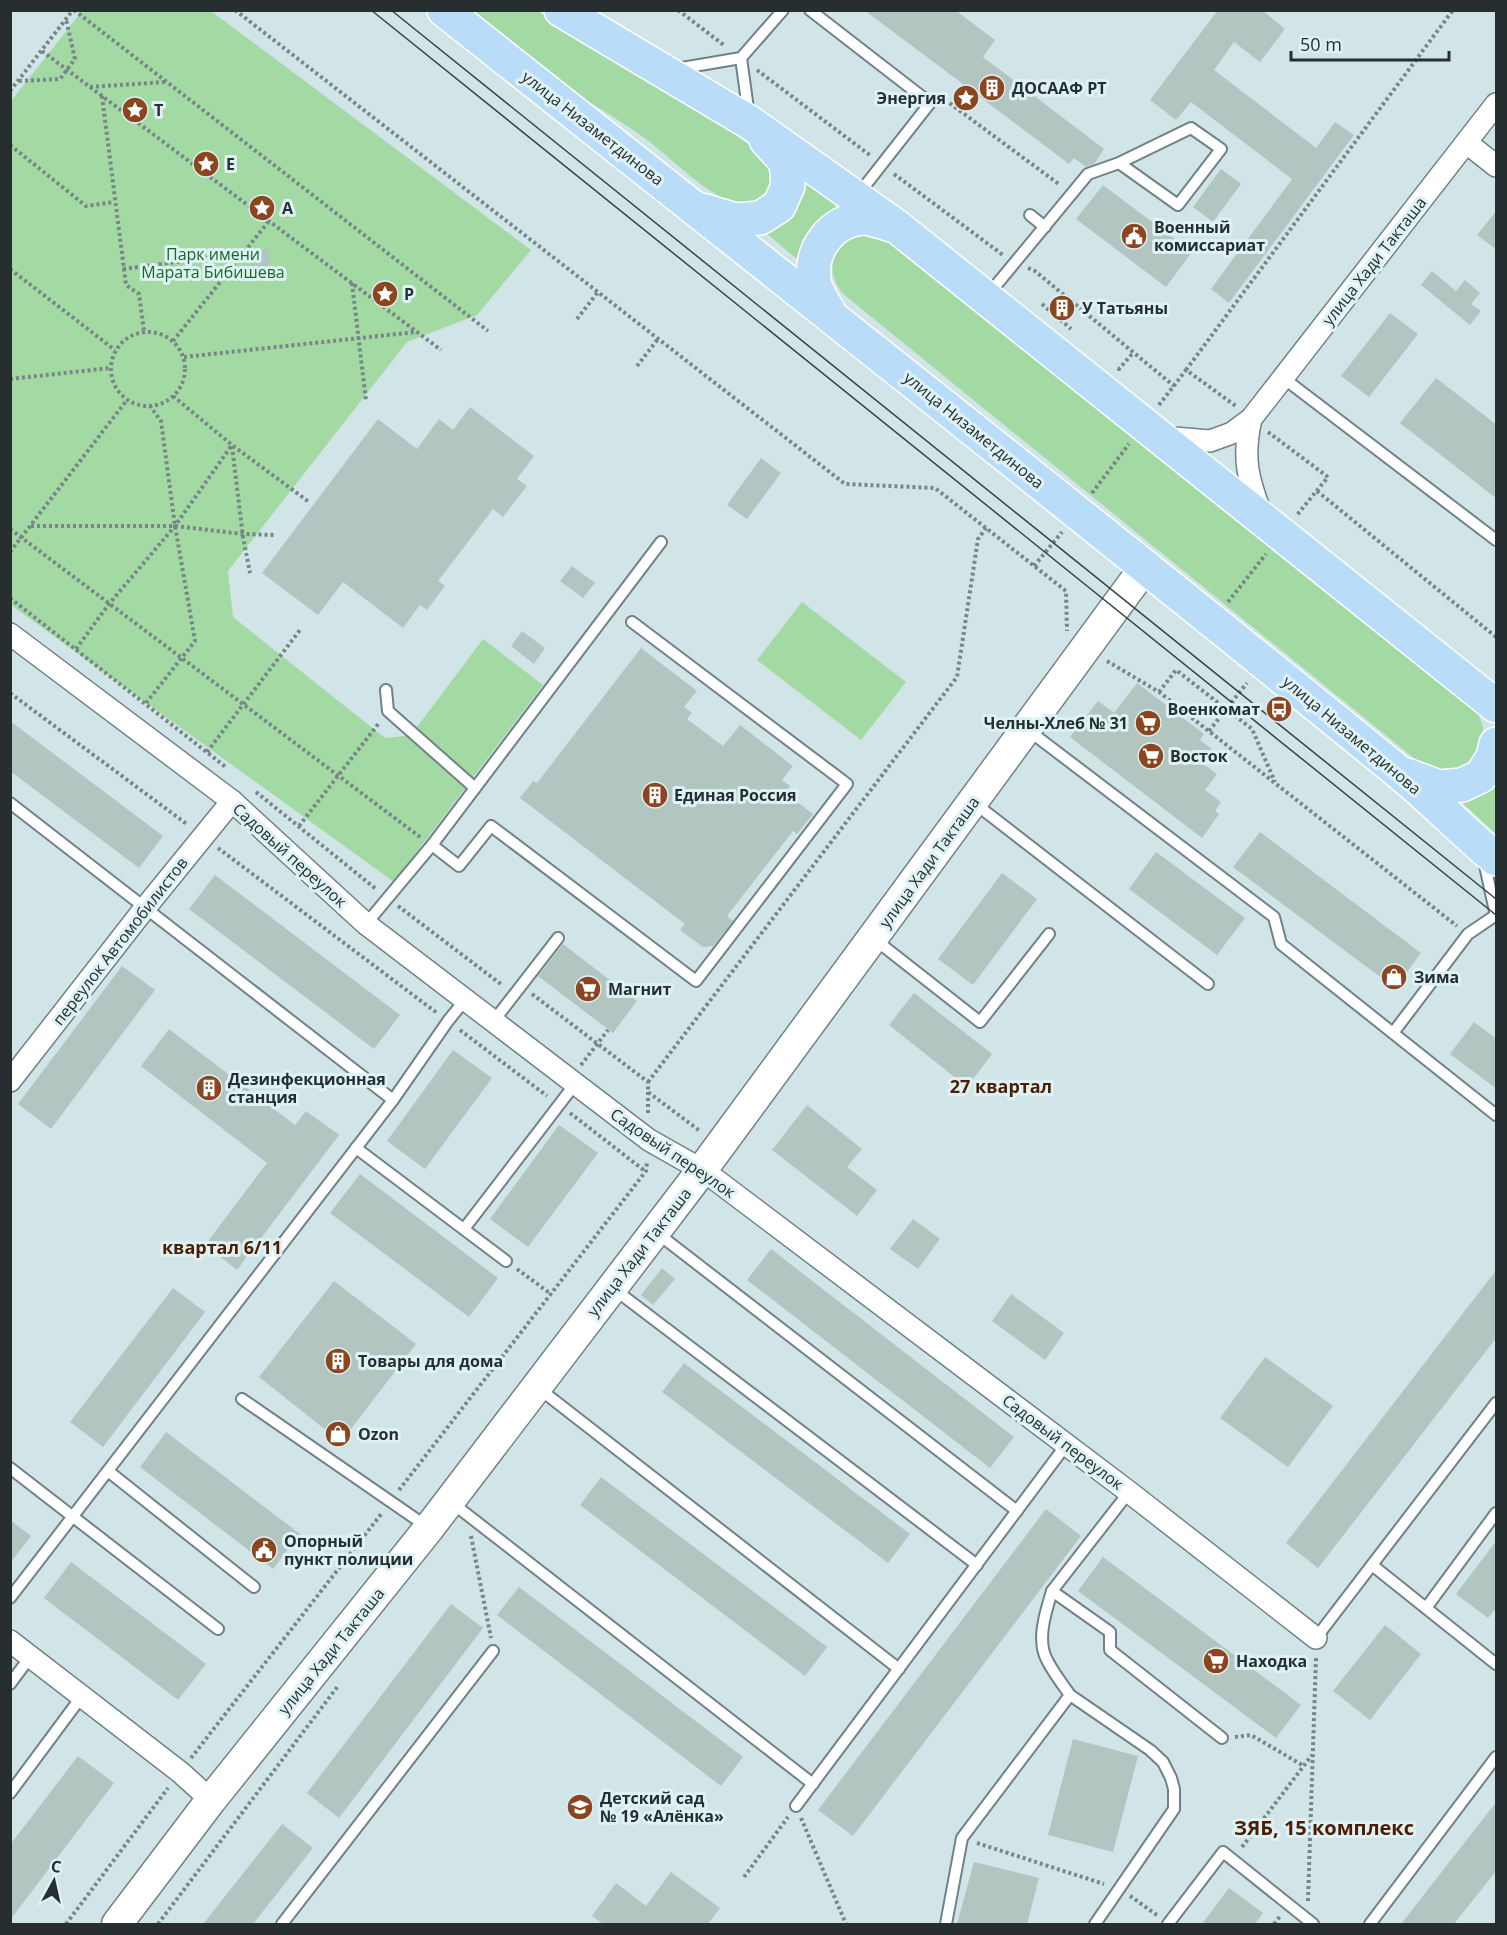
<svg xmlns="http://www.w3.org/2000/svg" width="1507" height="1935" viewBox="0 0 1507 1935" font-family="'Open Sans',sans-serif">
	<style>
		.green { fill: #a3daa4 }
		.building { fill: #b3c5c0 }
		.lines { fill: none; stroke-linecap: round; stroke-linejoin: round }
		.lane-casing { stroke: #708285; stroke-width: 14 }
		.street-casing { stroke: #708285; stroke-width: 24 }
		.secondary-casing { stroke: #708285; stroke-width: 33 }
		.primary-casing { stroke: #fff; stroke-width: 36 }
		.path { stroke: #788688; stroke-width: 4; stroke-dasharray: 3 3; stroke-linecap: butt }
		.lane { stroke: #fff; stroke-width: 10 }
		.street { stroke: #fff; stroke-width: 21 }
		.secondary { stroke: #fff; stroke-width: 30 }
		.primary { stroke: #b9dcf8; stroke-width: 33 }
		.tram { stroke: #394243; stroke-width: 1.5 }
		.labels { text-anchor: middle; dominant-baseline: central; stroke-width: 6; stroke-linejoin: round; paint-order: stroke }
		.poi-label { font-size: 16px; font-weight: bold; fill: #262e2f; stroke: #def2f6; text-anchor: start }
		.street-label { font-size: 16px; fill: #262e2f; stroke: #def2f6 }
		.park-label { font-size: 16px; fill: #1a6923; stroke: #def2f6 }
		.neighbourhood-label { font-size: 18px; font-weight: bold; fill: #4c1d02; stroke: #def2f6 }
		.quarter-label { font-size: 20px; font-weight: bold; fill: #4c1d02; stroke: #def2f6 }
	</style>
	<rect width="100%" height="100%" fill="#d1e5e8"/>
	<g class="green">
		<path d="M 82,11 L 211,11 L 531,250 L 477,315 L 407,342 L 228,571 L 233,617 L 385,738 L 411,735 L 483,639 L 543,685 L 394,882 L 11,605 L 11,101 Z"/>
		<path d="M 469,11 L 537,11 L 759,142 L 777,173 C 769,190 759,206 738,203 C 710,199 669,156 646,139 C 615,116 581,99 550,76 C 522,55 496,32 469,11 Z"/>
		<path d="M 805,173 L 850,203 L 804,265 L 760,228 L 800,197 L 805,186 Z"/>
		<path d="M 877,230 L 1475,706 C 1478,714 1482,721 1483,729 C 1484,737 1481,745 1477,752 C 1461,779 1437,773 1415,759 L 842,293 C 827,271 831,258 844,238 Z"/>
		<path d="M 802,602 L 906,682 L 861,740 L 757,660 Z"/>
		<path d="M 1496,774 L 1496,834 L 1456,797 Z"/>
	</g>
	<g class="building">
		<path d="M 864,10 L 955,10 L 995,40 L 983,57 L 1104,149 L 1094,164 L 1086,167 L 1074,158 L 1069,164 L 980,97 L 974,104 L 957,91 L 963,84 Z"/>
		<path d="M 1218,10 L 1262,10 L 1285,29 L 1260,62 L 1234,42 L 1214,70 L 1316,148 L 1335,122 L 1354,135 L 1229,303 L 1211,289 L 1292,179 L 1191,102 L 1176,120 L 1150,100 Z"/>
		<path d="M 1221,169 L 1241,184 L 1213,222 L 1193,207 Z"/>
		<path d="M 1103,185 L 1192,252 L 1166,287 L 1076,219 Z"/>
		<path d="M 1497,210 L 1497,250 L 1477,235 Z"/>
		<path d="M 268,249 L 272,279 L 255,281 L 251,252 Z"/>
		<path d="M 1432,271 L 1456,291 L 1465,280 L 1480,293 L 1471,304 L 1481,311 L 1470,325 L 1421,285 Z"/>
		<path d="M 1390,313 L 1418,334 L 1369,397 L 1341,376 Z"/>
		<path d="M 1436,378 L 1497,425 L 1497,499 L 1400,423 Z"/>
		<path d="M 470,407 L 534,456 L 517,479 L 527,486 L 503,517 L 493,509 L 438,581 L 445,586 L 427,610 L 420,605 L 403,628 L 343,582 L 318,615 L 262,573 L 378,419 L 417,449 L 439,419 L 453,430 Z"/>
		<path d="M 761,458 L 781,473 L 747,519 L 727,505 Z"/>
		<path d="M 572,566 L 595,583 L 583,598 L 560,581 Z"/>
		<path d="M 522,631 L 545,648 L 534,664 L 511,646 Z"/>
		<path d="M 641,648 L 697,691 L 684,707 L 692,713 L 687,719 L 723,746 L 740,725 L 793,766 L 782,780 L 790,786 L 785,793 L 813,814 L 797,834 L 793,831 L 727,916 L 733,921 L 713,946 L 703,947 L 680,930 L 685,924 L 520,798 L 533,781 L 537,783 Z"/>
		<path d="M 1137,683 L 1204,734 L 1200,740 L 1212,749 L 1202,763 L 1217,774 L 1205,790 L 1221,802 L 1215,811 L 1219,814 L 1202,838 L 1070,737 L 1098,701 L 1114,713 Z"/>
		<path d="M 10,721 L 163,836 L 139,868 L 10,771 Z"/>
		<path d="M 1260,832 L 1421,953 L 1395,988 L 1233,867 Z"/>
		<path d="M 1156,852 L 1245,918 L 1217,955 L 1129,889 Z"/>
		<path d="M 1002,873 L 1037,899 L 973,985 L 938,959 Z"/>
		<path d="M 215,875 L 400,1015 L 374,1049 L 189,909 Z"/>
		<path d="M 563,944 L 637,1001 L 613,1033 L 538,976 Z"/>
		<path d="M 122,966 L 155,990 L 51,1129 L 18,1104 Z"/>
		<path d="M 914,993 L 992,1054 L 967,1087 L 889,1025 Z"/>
		<path d="M 1474,1022 L 1497,1039 L 1497,1089 L 1450,1054 Z"/>
		<path d="M 169,1029 L 295,1125 L 306,1111 L 339,1135 L 237,1270 L 205,1245 L 267,1163 L 141,1066 Z"/>
		<path d="M 453,1050 L 492,1078 L 425,1169 L 387,1141 Z"/>
		<path d="M 807,1105 L 862,1149 L 847,1167 L 877,1190 L 857,1216 L 772,1150 Z"/>
		<path d="M 559,1125 L 598,1153 L 528,1247 L 490,1219 Z"/>
		<path d="M 360,1174 L 498,1278 L 469,1317 L 330,1213 Z"/>
		<path d="M 913,1219 L 940,1239 L 918,1269 L 890,1249 Z"/>
		<path d="M 771,1249 L 1014,1437 L 990,1468 L 747,1280 Z"/>
		<path d="M 662,1268 L 675,1279 L 653,1305 L 641,1295 Z"/>
		<path d="M 1497,1269 L 1497,1337 L 1318,1568 L 1286,1543 Z"/>
		<path d="M 334,1281 L 416,1344 L 341,1442 L 259,1377 Z"/>
		<path d="M 173,1288 L 205,1312 L 103,1447 L 70,1422 Z"/>
		<path d="M 1011,1294 L 1064,1333 L 1045,1360 L 992,1321 Z"/>
		<path d="M 1265,1357 L 1333,1406 L 1288,1467 L 1220,1418 Z"/>
		<path d="M 684,1363 L 910,1534 L 888,1563 L 662,1392 Z"/>
		<path d="M 166,1432 L 300,1534 L 273,1569 L 140,1467 Z"/>
		<path d="M 601,1477 L 827,1647 L 805,1676 L 580,1505 Z"/>
		<path d="M 1046,1509 L 1081,1536 L 853,1836 L 818,1810 Z"/>
		<path d="M 10,1520 L 31,1536 L 10,1563 Z"/>
		<path d="M 1497,1540 L 1497,1607 L 1488,1618 L 1456,1594 Z"/>
		<path d="M 1103,1557 L 1301,1705 L 1276,1738 L 1078,1591 Z"/>
		<path d="M 71,1562 L 206,1664 L 178,1700 L 44,1598 Z"/>
		<path d="M 519,1587 L 743,1757 L 721,1786 L 497,1615 Z"/>
		<path d="M 451,1604 L 483,1628 L 339,1818 L 307,1793 Z"/>
		<path d="M 1385,1625 L 1421,1654 L 1370,1720 L 1333,1691 Z"/>
		<path d="M 1073,1739 L 1138,1756 L 1113,1852 L 1048,1835 Z"/>
		<path d="M 78,1756 L 114,1783 L 10,1920 L 10,1845 Z"/>
		<path d="M 1497,1801 L 1497,1870 L 1454,1924 L 1401,1924 Z"/>
		<path d="M 282,1824 L 313,1848 L 253,1924 L 203,1924 Z"/>
		<path d="M 974,1862 L 1039,1878 L 1027,1924 L 957,1924 Z"/>
		<path d="M 671,1872 L 720,1908 L 708,1924 L 603,1924 L 592,1916 L 616,1883 L 646,1906 Z"/>
		<path d="M 1229,1888 L 1263,1913 L 1255,1924 L 1202,1924 Z"/>
	</g>
	<g class="lines">
		<defs>
			<g id="lane">
				<path d="M 810,10 L 930,103 L 857,196"/>
				<path d="M 676,69 L 741,58"/>
				<path d="M 749,116 L 741,58 L 783,10"/>
				<path d="M 1030,215 L 1045,227"/>
				<path d="M 988,295 L 1088,174 L 1119,163 L 1178,205 L 1221,149 L 1191,128 L 1119,163"/>
				<path d="M 1282,377 L 1496,540"/>
				<path d="M 386,690 L 388,711 L 475,788"/>
				<path d="M 1028,730 L 1274,917 L 1281,944 L 1496,1115"/>
				<path d="M 973,802 L 1208,984"/>
				<path d="M 10,803 L 393,1100"/>
				<path d="M 432,845 L 459,866 L 491,826 L 696,981 L 847,784 L 632,622"/>
				<path d="M 1484,861 L 1496,916"/>
				<path d="M 366,924 L 432,845 L 661,542"/>
				<path d="M 873,938 L 980,1022 L 1049,934"/>
				<path d="M 493,1022 L 558,938"/>
				<path d="M 1393,1033 L 1468,934 L 1496,915"/>
				<path d="M 356,1148 L 506,1261"/>
				<path d="M 464,1229 L 575,1084"/>
				<path d="M 657,1233 L 1017,1511"/>
				<path d="M 614,1289 L 977,1565"/>
				<path d="M 537,1387 L 899,1669"/>
				<path d="M 242,1399 L 429,1528"/>
				<path d="M 10,1468 L 218,1629"/>
				<path d="M 108,1471 L 254,1587"/>
				<path d="M 1129,1492 L 1052,1591 L 1110,1632 L 1110,1650 L 1222,1738"/>
				<path d="M 451,1502 L 813,1784"/>
				<path d="M 1372,1565 L 1496,1664"/>
				<path d="M 10,1598 L 393,1100 L 448,1021 L 465,1000"/>
				<path d="M 1426,1608 L 1496,1513"/>
				<path d="M 1316,1638 L 1496,1403"/>
				<path d="M 10,1684 L 30,1657"/>
				<path d="M 1070,1695 L 1150,1750 L 1163,1762 L 1171,1778 L 1174,1789 L 1174,1809 L 1095,1924"/>
				<path d="M 10,1793 L 82,1696"/>
				<path d="M 796,1806 L 1066,1445"/>
				<path d="M 282,1924 L 493,1651"/>
				<path d="M 946,1924 L 962,1838 L 1070,1695 C 1062,1684 1053,1672 1047,1660 C 1036,1640 1046,1611 1052,1591"/>
				<path d="M 1168,1924 L 1223,1852 L 1313,1924"/>
				<path d="M 1370,1924 L 1496,1757"/>
			</g>
			<g id="street">
				<path d="M 1467,143 L 1496,166"/>
				<path d="M 1251,419 C 1242,458 1248,480 1262,516"/>
				<path d="M 1162,437 L 1210,441 L 1232,433 L 1251,419 L 1496,104"/>
				<path d="M 10,634 L 232,801 L 366,924 L 649,1140 L 702,1170 L 716,1180 L 1129,1492 L 1316,1638"/>
				<path d="M 10,1081 L 145,908 L 232,801"/>
				<path d="M 10,1641 L 180,1772 L 211,1800"/>
			</g>
			<path id="secondary" d="M 117,1924 L 211,1800 L 429,1528 L 702,1170 L 1145,567"/>
			<g id="primary">
				<path d="M 444,10 C 762,262 1081,513 1395,769 C 1430,797 1461,830 1496,859"/>
				<path d="M 561,10 L 749,122 L 896,226 L 1496,706"/>
				<path d="M 702,210 L 736,220 L 760,218 L 779,206 L 788,186 L 786,162 L 766,140"/>
				<path d="M 830,314 C 825,304 815,291 814,280 C 810,249 832,220 863,218 C 872,218 883,223 891,225"/>
				<path d="M 1407,775 L 1439,787 L 1462,785 L 1481,776 L 1493,757 L 1496,744"/>
			</g>
		</defs>
		<use href="#lane" class="lane-casing"/>
		<use href="#street" class="street-casing"/>
		<use href="#secondary" class="secondary-casing"/>
		<use href="#primary" class="primary-casing"/>
		<g class="path">
			<path d="M 74,10 L 488,331"/>
			<path d="M 235,10 L 845,484 L 935,488 L 1066,591 L 1067,631"/>
			<path d="M 678,10 L 725,46"/>
			<path d="M 42,51 L 441,350"/>
			<path d="M 757,70 L 871,156"/>
			<path d="M 19,81 L 60,79 L 75,59 L 66,19"/>
			<path d="M 90,87 L 165,82"/>
			<path d="M 10,91 L 73,10"/>
			<path d="M 102,96 L 126,285 L 139,294 L 144,331"/>
			<path d="M 944,102 L 948,102 L 1060,185"/>
			<path d="M 10,145 L 86,206 L 114,202"/>
			<path d="M 894,174 L 1003,255"/>
			<path d="M 1028,268 L 1035,271 L 1174,386"/>
			<path d="M 10,269 L 115,350"/>
			<path d="M 123,269 L 244,253"/>
			<path d="M 352,283 L 366,401"/>
			<path d="M 1042,304 L 1071,329"/>
			<path d="M 577,319 L 598,292"/>
			<circle cx="148" cy="369" r="37"/>
			<path d="M 173,341 L 269,221"/>
			<path d="M 184,357 L 416,332"/>
			<path d="M 637,366 L 658,339"/>
			<path d="M 1118,368 L 1119,369 L 1133,353"/>
			<path d="M 1186,370 L 1453,10"/>
			<path d="M 10,379 L 110,368"/>
			<path d="M 173,396 L 232,445 L 309,502"/>
			<path d="M 1159,405 L 1186,370 L 1236,406"/>
			<path d="M 1268,432 L 1328,477 L 1297,515"/>
			<path d="M 232,446 L 243,537 L 250,573"/>
			<path d="M 1317,491 L 1496,637"/>
			<path d="M 1092,493 L 1129,444"/>
			<path d="M 31,526 L 175,526 L 243,534 L 276,535"/>
			<path d="M 10,529 L 420,837"/>
			<path d="M 10,552 L 127,400"/>
			<path d="M 1034,566 L 1062,532"/>
			<path d="M 10,598 L 227,768"/>
			<path d="M 1228,602 L 1266,554"/>
			<path d="M 76,649 L 109,604 L 175,526 L 232,445"/>
			<path d="M 1107,661 L 1159,692 L 1457,926"/>
			<path d="M 1159,692 L 1176,670 L 1252,729 L 1275,782"/>
			<path d="M 10,693 L 188,825"/>
			<path d="M 146,703 L 195,641 L 175,526 L 161,421 L 150,406"/>
			<path d="M 1209,731 L 1247,683"/>
			<path d="M 207,752 L 300,630"/>
			<path d="M 256,792 L 376,889"/>
			<path d="M 299,826 L 379,723"/>
			<path d="M 218,848 L 437,1013"/>
			<path d="M 398,906 L 502,985"/>
			<path d="M 532,994 L 648,1082 L 648,1092 L 700,1131"/>
			<path d="M 460,1030 L 547,1096"/>
			<path d="M 581,1065 L 608,1030"/>
			<path d="M 648,1082 L 957,677 L 978,539 L 986,528"/>
			<path d="M 648,1092 L 648,1116"/>
			<path d="M 570,1113 L 645,1171"/>
			<path d="M 517,1269 L 551,1294"/>
			<path d="M 399,1490 L 646,1171 L 647,1162"/>
			<path d="M 471,1536 L 491,1638"/>
			<path d="M 1235,1737 L 1251,1735 L 1304,1766"/>
			<path d="M 191,1758 L 382,1513"/>
			<path d="M 801,1818 L 846,1924"/>
			<path d="M 977,1843 L 1104,1884"/>
			<path d="M 1242,1847 L 1312,1755"/>
			<path d="M 744,1877 L 788,1817"/>
			<path d="M 1130,1896 L 1158,1916"/>
			<path d="M 1308,1901 L 1316,1657"/>
			<path d="M 66,1924 L 168,1788"/>
			<path d="M 158,1924 L 338,1686"/>
			<path d="M 1274,1924 L 1281,1915"/>
		</g>
		<use href="#lane" class="lane"/>
		<use href="#street" class="street"/>
		<use href="#secondary" class="secondary"/>
		<use href="#primary" class="primary"/>
		<g class="tram">
			<path d="M 371,10 L 1496,915"/>
			<path d="M 391,10 L 1496,899"/>
		</g>
	</g>
	<defs>
		<symbol id="building-disc" viewBox="-11 -11 22 22"><circle r="9.5" fill="#8b451f" stroke="#def2f6"/><path d="M-4-6H4V6H1V3H-1V6H-4ZM-2.5-4.3h1.7v1.8h-1.7ZM.8-4.3h1.7v1.8H.8ZM-2.5-1h1.7V.8h-1.7ZM.8-1h1.7V.8H.8Z" fill="#fff"/></symbol>
		<symbol id="sight-disc" viewBox="-11 -11 22 22"><circle r="9.5" fill="#8b451f" stroke="#def2f6"/><path d="M0-6L1.8-2.2L6-1.7L2.9 1.2L3.7 5.4L0 3.3L-3.7 5.4L-2.9 1.2L-6-1.7L-1.8-2.2Z" fill="#fff"/></symbol>
		<symbol id="civic-disc" viewBox="-11 -11 22 22"><circle r="9.5" fill="#8b451f" stroke="#def2f6"/><path d="M-.6-6.5H3V-4.5H.6V-3L4-1V1h2V6H-6V1h2V-1L-.6-3ZM-1.2 2.5V6h2.4V2.5Z" fill="#fff"/></symbol>
		<symbol id="bus-disc" viewBox="-11 -11 22 22"><circle r="9.5" fill="#8b451f" stroke="#def2f6"/><path d="M-5-6H5V4H4V6H2V4H-2V6H-4V4H-5ZM-3.5-4V0h7V-4ZM-3.5 1.2v1.5H-2V1.2ZM2 1.2v1.5H3.5V1.2Z" fill="#fff"/></symbol>
		<symbol id="supermarket-disc" viewBox="-11 -11 22 22"><circle r="9.5" fill="#8b451f" stroke="#def2f6"/><path d="M-6-5.5h2.5l.6 2H6L4.5 2H-2.5L-4.4-4H-6ZM-1.5 3.2a1.3 1.3 0 1 0 .1 0ZM3 3.2a1.3 1.3 0 1 0 .1 0Z" fill="#fff"/></symbol>
		<symbol id="shop-disc" viewBox="-11 -11 22 22"><circle r="9.5" fill="#8b451f" stroke="#def2f6"/><path d="M-5-2.5h2.3a2.7 3.5 0 0 1 5.4 0H5L5.5 6h-11ZM-1.5-2.5h3a1.5 2.3 0 0 0-3 0Z" fill="#fff"/></symbol>
		<symbol id="school-disc" viewBox="-11 -11 22 22"><circle r="9.5" fill="#8b451f" stroke="#def2f6"/><path d="M0-5L7-2L0 1L-7-2ZM-4 1L0 2.5L4 1V4Q0 6-4 4Z" fill="#fff"/></symbol>
	</defs>
	<g fill-rule="evenodd">
		<use href="#building-disc" x="977" y="73" width="30" height="30"/>
		<use href="#sight-disc" x="951" y="83" width="30" height="30"/>
		<use href="#sight-disc" x="120" y="95" width="30" height="30"/>
		<use href="#sight-disc" x="191" y="149" width="30" height="30"/>
		<use href="#sight-disc" x="247" y="193" width="30" height="30"/>
		<use href="#civic-disc" x="1119" y="221" width="30" height="30"/>
		<use href="#sight-disc" x="370" y="279" width="30" height="30"/>
		<use href="#building-disc" x="1047" y="293" width="30" height="30"/>
		<use href="#bus-disc" x="1264" y="694" width="30" height="30"/>
		<use href="#supermarket-disc" x="1133" y="708" width="30" height="30"/>
		<use href="#supermarket-disc" x="1136" y="741" width="30" height="30"/>
		<use href="#building-disc" x="640" y="780" width="30" height="30"/>
		<use href="#shop-disc" x="1379" y="962" width="30" height="30"/>
		<use href="#supermarket-disc" x="573" y="974" width="30" height="30"/>
		<use href="#building-disc" x="194" y="1073" width="30" height="30"/>
		<use href="#building-disc" x="323" y="1346" width="30" height="30"/>
		<use href="#shop-disc" x="323" y="1419" width="30" height="30"/>
		<use href="#civic-disc" x="249" y="1535" width="30" height="30"/>
		<use href="#supermarket-disc" x="1201" y="1646" width="30" height="30"/>
		<use href="#school-disc" x="565" y="1792" width="30" height="30"/>
	</g>
	<g class="labels">
		<g class="poi-label">
			<text x="1012" y="88">ДОСААФ РТ</text>
			<text x="946" y="98" text-anchor="end">Энергия</text>
			<text x="154" y="110">Т</text>
			<text x="226" y="164">Е</text>
			<text x="282" y="208">А</text>
			<text x="1154" y="227">Военный<tspan x="1154" dy="18">комиссариат</tspan></text>
			<text x="404" y="294">Р</text>
			<text x="1082" y="308">У Татьяны</text>
			<text x="1260" y="709" text-anchor="end">Военкомат</text>
			<text x="1128" y="723" text-anchor="end">Челны-Хлеб № 31</text>
			<text x="1170" y="756">Восток</text>
			<text x="674" y="795">Единая Россия</text>
			<text x="1414" y="977">Зима</text>
			<text x="608" y="989">Магнит</text>
			<text x="228" y="1079">Дезинфекционная<tspan x="228" dy="18">станция</tspan></text>
			<text x="358" y="1361">Товары для дома</text>
			<text x="358" y="1434">Ozon</text>
			<text x="284" y="1541">Опорный<tspan x="284" dy="18">пункт полиции</tspan></text>
			<text x="1236" y="1661">Находка</text>
			<text x="600" y="1798">Детский сад<tspan x="600" dy="18">№ 19 «Алёнка»</tspan></text>
		</g>
		<g class="street-label">
			<text transform="translate(593 128) rotate(38)">улица Низаметдинова</text>
			<text transform="translate(1374 261) rotate(-52)">улица Хади Такташа</text>
			<text transform="translate(974 430) rotate(39)">улица Низаметдинова</text>
			<text transform="translate(1352 735) rotate(40)">улица Низаметдинова</text>
			<text transform="translate(290 855) rotate(42)">Садовый переулок</text>
			<text transform="translate(929 862) rotate(-54)">улица Хади Такташа</text>
			<text transform="translate(120 941) rotate(-52)">переулок Автомобилистов</text>
			<text transform="translate(673 1153) rotate(34)">Садовый переулок</text>
			<text transform="translate(639 1252) rotate(-52)">улица Хади Такташа</text>
			<text transform="translate(1063 1442) rotate(37)">Садовый переулок</text>
			<text transform="translate(331 1651) rotate(-51)">улица Хади Такташа</text>
		</g>
		<g class="park-label">
			<text x="213" y="254">Парк имени<tspan x="213" dy="18">Марата Бибишева</tspan></text>
		</g>
		<g class="neighbourhood-label">
			<text x="1001" y="1086">27 квартал</text>
			<text x="222" y="1247">квартал 6/11</text>
		</g>
		<g class="quarter-label">
			<text x="1324" y="1827">ЗЯБ, 15 комплекс</text>
		</g>
	</g>
	<rect width="1507" height="1935" fill="none" stroke="#262e2f" stroke-width="24"/>
	<g transform="translate(54 1881) rotate(8)" stroke="#def2f6" stroke-width="4.5" paint-order="stroke">
	<path d="M0-4.5L10 22L0 15L-10 22Z" fill="#262e2f"/>
	<text y="-9" font-size="16" font-weight="bold" text-anchor="middle" fill="#262e2f">С</text>
	</g>
	<path d="M1291 51v9h158v-9" fill="none" stroke="#262e2f" stroke-width="3"/>
	<text x="1300" y="51" font-size="18" fill="#262e2f" stroke="#def2f6" stroke-width="4.5" paint-order="stroke">50 m</text>
</svg>
